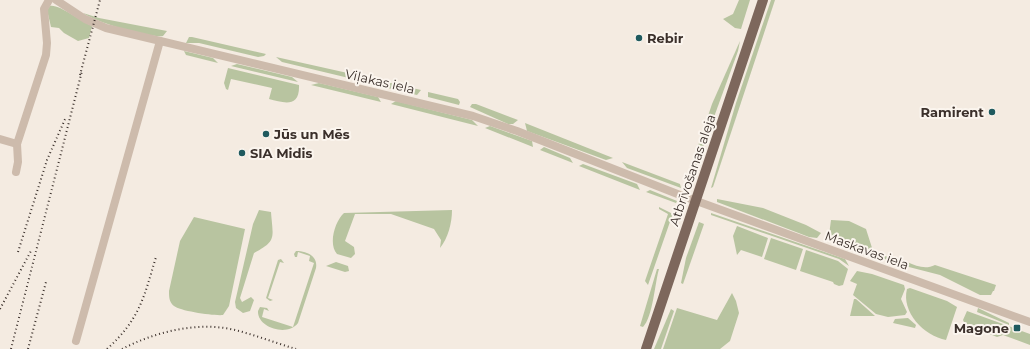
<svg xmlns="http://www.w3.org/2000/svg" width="1030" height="349" viewBox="0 0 1030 349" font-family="Montserrat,sans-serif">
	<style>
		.green { fill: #b8c4a0 }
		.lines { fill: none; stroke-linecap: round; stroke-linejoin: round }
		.minor { stroke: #cdbbac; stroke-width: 8 }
		.primary { stroke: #7d675c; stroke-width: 10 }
		.rail { stroke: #3b302b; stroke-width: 2; stroke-dasharray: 1 3; stroke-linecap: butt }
		.poi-dot { fill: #1f5a5e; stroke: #fbf5ee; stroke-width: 1.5 }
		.labels { text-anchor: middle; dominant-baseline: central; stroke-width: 4; stroke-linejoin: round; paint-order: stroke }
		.poi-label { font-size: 13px; font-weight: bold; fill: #3b302b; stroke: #fbf5ee; text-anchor: start }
		.street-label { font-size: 13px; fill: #3b302b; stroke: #fbf5ee }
	</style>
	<rect width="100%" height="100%" fill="#f4ebe1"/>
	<g class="green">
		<path d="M 739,0 L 750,0 L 741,29 L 735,28 L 723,19 L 733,14 Z"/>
		<path d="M 771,0 L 775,0 L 713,187 L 711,188 L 736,103 Z"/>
		<path d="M 50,6 C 59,4 82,22 92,26 L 89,38 L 78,41 L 64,33 L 59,28 L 51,27 L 47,10 Z"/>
		<path d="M 83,13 L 99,18 L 167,31 L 163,36 C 147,38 96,22 83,13 Z"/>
		<path d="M 189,37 L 192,37 L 266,54 L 264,56 L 258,57 L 199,43 L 186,43 Z"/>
		<path d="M 740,41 L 738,51 L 690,183 L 687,181 L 688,176 L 712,104 Z"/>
		<path d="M 184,51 L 213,58 L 218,63 L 186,55 Z"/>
		<path d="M 276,57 L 361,76 L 359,79 L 353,79 L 282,62 Z"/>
		<path d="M 237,64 L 292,77 L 298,82 L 231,66 Z"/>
		<path d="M 228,68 L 299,85 C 300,108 284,103 269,99 L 272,88 L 231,79 L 228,90 L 226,89 L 224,83 Z"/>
		<path d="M 369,78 L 421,90 L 417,95 L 375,85 L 372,83 Z"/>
		<path d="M 319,83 L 378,97 L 381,102 L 311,85 Z"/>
		<path d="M 428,92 L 458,99 L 460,102 L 459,105 L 428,97 Z"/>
		<path d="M 396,101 L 472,120 L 478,126 L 391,104 Z"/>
		<path d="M 472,104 L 476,104 L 518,120 L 513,124 L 508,124 L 470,107 Z"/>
		<path d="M 525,123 L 613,158 L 606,160 L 527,131 Z"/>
		<path d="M 490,126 L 532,141 L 533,147 L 485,128 Z"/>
		<path d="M 544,147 L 570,158 L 573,163 L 540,150 Z"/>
		<path d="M 622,162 L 680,184 L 681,188 L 627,168 Z"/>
		<path d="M 583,164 L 637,184 L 640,190 L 579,166 Z"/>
		<path d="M 650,190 L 677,201 L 676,203 L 646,192 Z"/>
		<path d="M 717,199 L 763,208 L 806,225 L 821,233 L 817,238 L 809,237 L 717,202 Z"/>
		<path d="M 659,207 L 671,213 L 672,216 L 648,285 L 645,281 L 668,214 L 659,209 Z"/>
		<path d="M 259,210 L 271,212 C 273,238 277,241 254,253 L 240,298 L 242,302 L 251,297 L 254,300 L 250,311 L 243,313 L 236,308 L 235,302 L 253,224 Z"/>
		<path d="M 452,210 C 452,223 448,238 440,248 L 441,240 L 434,229 L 391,214 L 355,214 L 345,241 L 354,247 L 355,254 L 351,258 L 337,254 C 328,244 335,221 344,213 Z"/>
		<path d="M 711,213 L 845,259 L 849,266 L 839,259 L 711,215 Z"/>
		<path d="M 194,217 L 245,229 L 229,306 L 223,315 C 214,316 180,311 174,306 C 169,302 169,297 169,291 L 180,241 Z"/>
		<path d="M 831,220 L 849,221 L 866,229 L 873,251 L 895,260 L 896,263 L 838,242 L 829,235 Z"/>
		<path d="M 699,222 L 704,224 L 683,284 L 681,283 L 686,258 Z"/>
		<path d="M 737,226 L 768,238 L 762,257 L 741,250 L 737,255 L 733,236 Z"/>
		<path d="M 771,238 L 803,249 L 796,270 L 764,259 Z"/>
		<path d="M 806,250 L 838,261 L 848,269 L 843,285 L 839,286 L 834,284 L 833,282 L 800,271 Z"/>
		<path d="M 296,251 C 307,251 318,256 316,268 L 298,323 C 288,337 257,328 258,311 L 260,307 L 267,308 L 269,311 L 264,309 L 262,317 L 293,327 L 314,263 L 309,261 L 310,256 L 298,252 L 297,257 L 295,257 L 294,254 Z"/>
		<path d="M 281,259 L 284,263 L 280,262 L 268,298 L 273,300 L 270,301 L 266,298 L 278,260 Z"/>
		<path d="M 336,262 L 348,266 L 349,271 L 345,272 L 326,266 Z"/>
		<path d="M 907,262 C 917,266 925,270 935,265 L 996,285 L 994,291 L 993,291 L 991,295 L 980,295 L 940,275 L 905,266 L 903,264 Z"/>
		<path d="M 657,269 L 659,269 C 655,282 653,317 643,327 L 640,326 Z"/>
		<path d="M 857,271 L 872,274 L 904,285 L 905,289 L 901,299 L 907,312 L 905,315 L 888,317 L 876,314 L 853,295 L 857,284 L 850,281 Z"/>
		<path d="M 910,288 L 947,301 L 957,307 L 946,340 C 924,336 901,312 907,289 Z"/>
		<path d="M 732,293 L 736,301 L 739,313 L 730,341 L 720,349 L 663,349 L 677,308 L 717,320 Z"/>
		<path d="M 854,299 L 856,299 L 875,316 L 850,316 Z"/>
		<path d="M 978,308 L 1009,323 L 1009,325 L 977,312 Z"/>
		<path d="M 671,309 L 674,311 L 661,349 L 654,349 Z"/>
		<path d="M 967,311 L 1030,334 L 1030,345 L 1003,335 L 997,337 L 965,324 L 963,320 Z"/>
		<path d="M 908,318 L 916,325 L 915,328 L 893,323 L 895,319 Z"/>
	</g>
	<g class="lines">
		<g class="minor">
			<path d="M 56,0 L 85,19 L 106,28 L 473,116 L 517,131 L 680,195 L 1030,322"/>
			<path d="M 0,139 L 17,144"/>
			<path d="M 16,172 L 18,162 L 17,144 L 46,55 L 47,43 L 44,9 L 49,0"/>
			<path d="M 76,341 L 160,41"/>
		</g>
		<path class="primary" d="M 646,349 L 763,0"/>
		<g class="rail">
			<path d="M 80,75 L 100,0"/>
			<path d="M 18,252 L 47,160 L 66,117"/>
			<path d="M 0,309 L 32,249"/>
			<path d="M 11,349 L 82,71"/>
			<path d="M 28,349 L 46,282"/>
			<path d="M 107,349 C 140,319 144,297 156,257"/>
			<path d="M 122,349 C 155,332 197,321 235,330 C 255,335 276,343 296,349"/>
		</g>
	</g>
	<g class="poi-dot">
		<circle cx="639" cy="38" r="4"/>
		<circle cx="992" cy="112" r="4"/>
		<circle cx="266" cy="134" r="4"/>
		<circle cx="242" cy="153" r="4"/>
		<rect x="1013" y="324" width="8" height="8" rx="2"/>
	</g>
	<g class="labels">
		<g class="poi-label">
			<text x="647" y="38">Rebir</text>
			<text x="984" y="112" text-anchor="end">Ramirent</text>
			<text x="274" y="134">Jūs un Mēs</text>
			<text x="250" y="153">SIA Midis</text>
			<text x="1009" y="328" text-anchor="end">Magone</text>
		</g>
		<g class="street-label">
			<text transform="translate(380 81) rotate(13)">Viļakas iela</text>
			<text transform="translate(692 170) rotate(-71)">Atbrīvošanas aleja</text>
			<text transform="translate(867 250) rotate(20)">Maskavas iela</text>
		</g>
	</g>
</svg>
